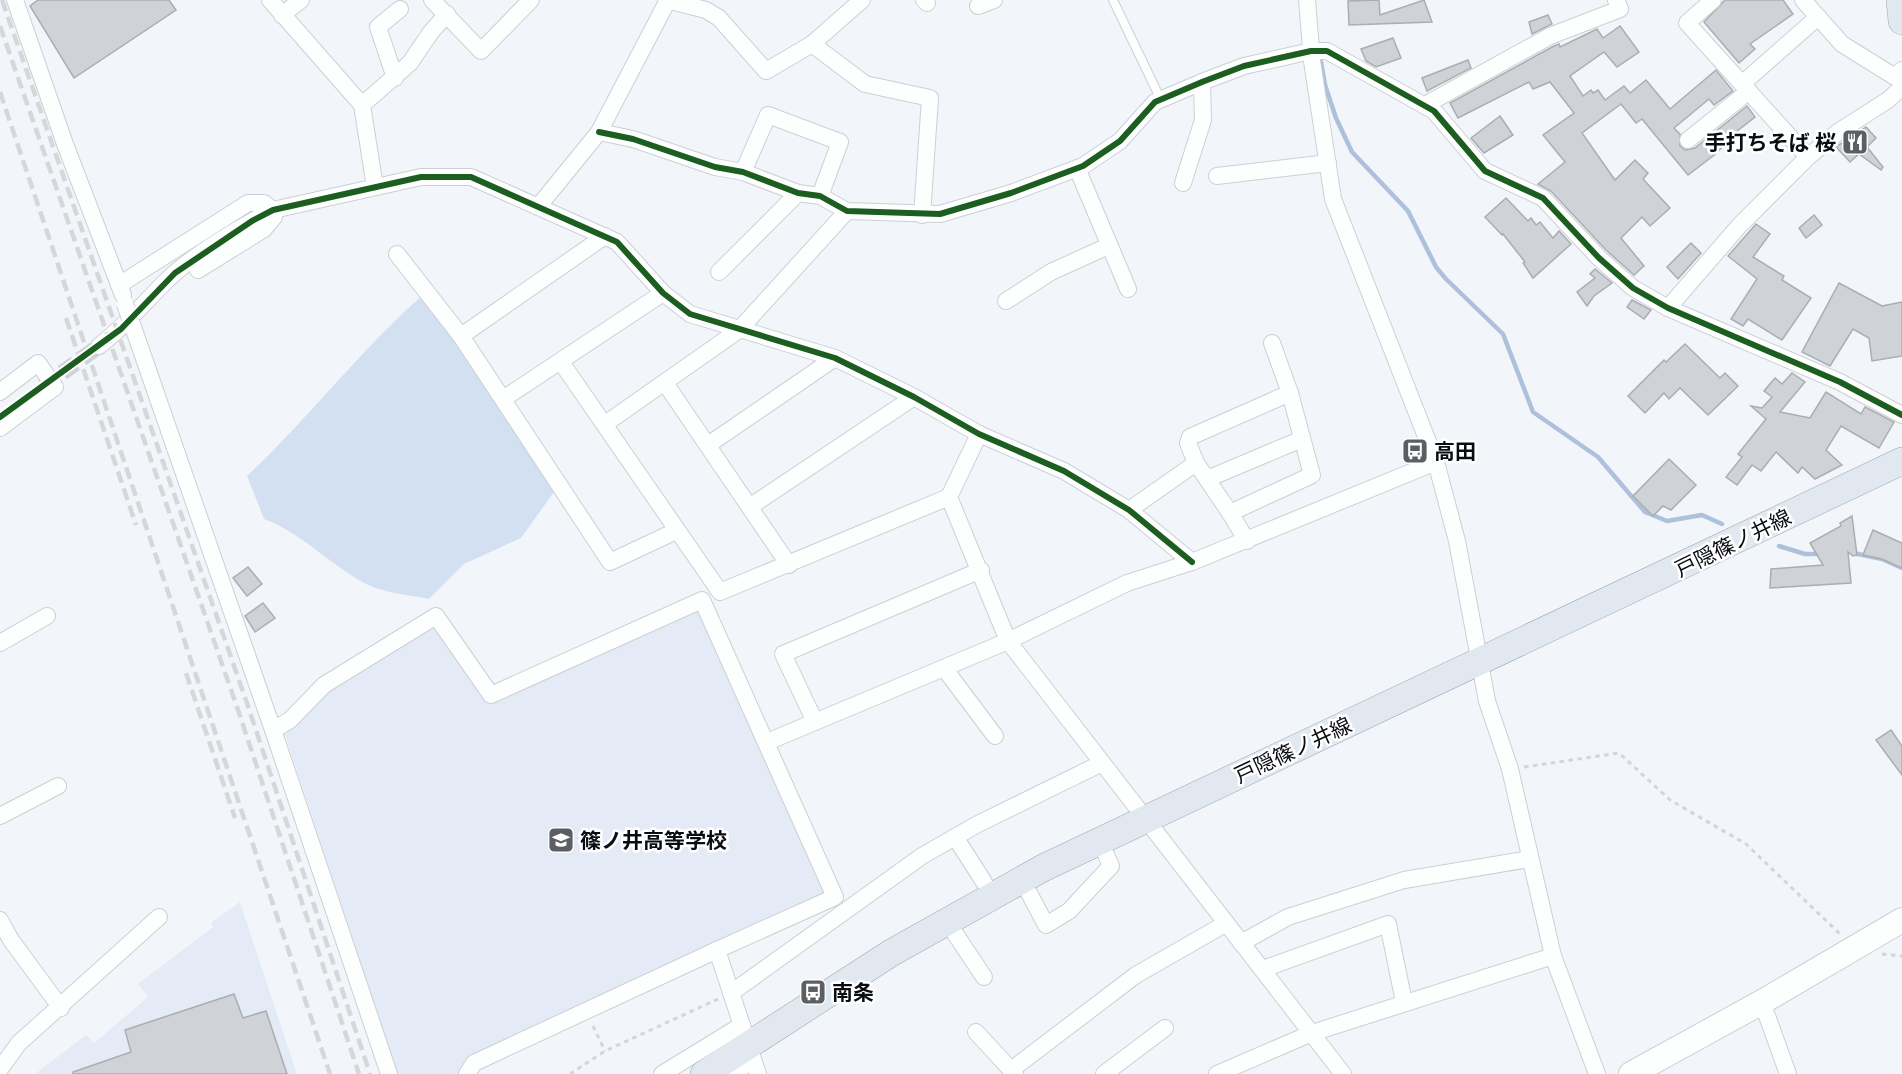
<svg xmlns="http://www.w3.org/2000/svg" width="1902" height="1074" viewBox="0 0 1902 1074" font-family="'PT Sans','Noto Sans JP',sans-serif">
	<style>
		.built { fill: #e4ebf7 }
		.green { fill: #d3e0f1 }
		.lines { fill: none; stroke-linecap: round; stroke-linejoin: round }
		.stream { stroke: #adc0dc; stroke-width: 4.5 }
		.building { fill: #cfd2d7; stroke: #aaadb1; stroke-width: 1.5 }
		.street-tunnel { stroke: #cfd3d7; stroke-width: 16; stroke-dasharray: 16 8; stroke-linecap: butt }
		.lane-casing { stroke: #ccd0d4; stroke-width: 10 }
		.street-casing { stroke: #ccd0d4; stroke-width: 18 }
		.secondary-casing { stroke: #ccd0d4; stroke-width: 26 }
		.primary-casing { stroke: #9aa6b5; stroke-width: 28 }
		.path { stroke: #d4d5d6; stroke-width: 3; stroke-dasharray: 4.5 4.5; stroke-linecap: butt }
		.lane { stroke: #fdfefe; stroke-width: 8 }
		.street { stroke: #fdfefe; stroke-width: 16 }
		.secondary { stroke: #fdfefe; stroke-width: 24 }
		.primary { stroke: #e2e8f0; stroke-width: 27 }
		.rail { stroke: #d5d7d8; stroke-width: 4.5; stroke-dasharray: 12 6; stroke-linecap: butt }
		.street-bridge-casing { stroke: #ccd0d4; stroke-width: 18; stroke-linecap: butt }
		.street-bridge { stroke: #fdfefe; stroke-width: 16 }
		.cycleway-casing { stroke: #fff; stroke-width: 10 }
		.cycleway { stroke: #1b5e20; stroke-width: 6 }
		.labels { text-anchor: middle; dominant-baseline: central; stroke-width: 5; stroke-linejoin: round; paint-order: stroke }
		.poi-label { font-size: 21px; font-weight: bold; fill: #090c10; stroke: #fff; text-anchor: start }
		.street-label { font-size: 21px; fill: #090c10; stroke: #fff }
	</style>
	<rect width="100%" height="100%" fill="#f2f6fa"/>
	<g class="built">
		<path d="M 703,608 L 823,889 L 823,896 L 467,1058 L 460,1074 L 397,1074 L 285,735 L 286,729 L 325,689 L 434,623 L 488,702 Z"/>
		<path d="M 240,902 L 297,1074 L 35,1074 L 86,1035 L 94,1043 L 148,997 L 138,984 L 213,927 L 211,923 Z"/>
	</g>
	<path class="green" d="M 423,295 L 554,492 L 521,538 L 464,564 L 429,599 C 410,595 383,593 366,584 C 330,565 302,533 264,519 L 247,476 C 309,418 360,350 423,295 Z"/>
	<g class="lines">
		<g class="stream">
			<path d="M 1321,62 L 1325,85 L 1336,118 L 1352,152 L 1408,211 L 1436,267 L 1446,279 L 1503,334 L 1533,412 L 1598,457 L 1645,512 L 1667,521 L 1702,515 L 1722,524"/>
			<path d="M 1779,546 L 1805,554 L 1820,554"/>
			<path d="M 1853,553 L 1882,559 L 1902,568"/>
		</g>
	</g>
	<g class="building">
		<path d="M 38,0 L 169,0 L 176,10 L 74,78 L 30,6 Z"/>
		<path d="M 1379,0 L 1380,15 L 1424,0 L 1432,22 L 1349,25 L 1348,1 Z"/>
		<path d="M 1725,0 L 1783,0 L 1793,14 L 1750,44 L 1755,49 L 1739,63 L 1704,22 Z"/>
		<path d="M 1548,15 L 1552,24 L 1532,34 L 1529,22 Z"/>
		<path d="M 1620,26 L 1639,52 L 1617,67 L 1604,52 L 1570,76 L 1583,96 L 1591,90 L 1593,93 L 1598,90 L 1605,100 L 1624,86 L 1630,93 L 1646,80 L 1670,109 L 1716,70 L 1733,91 L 1714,105 L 1709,99 L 1674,128 L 1680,134 L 1680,146 L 1685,150 L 1695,148 L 1747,106 L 1755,117 L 1727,139 L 1729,141 L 1713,156 L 1688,175 L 1642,119 L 1636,123 L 1621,104 L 1582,133 L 1615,180 L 1635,160 L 1648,173 L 1643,179 L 1670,208 L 1650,226 L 1642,217 L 1621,238 L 1644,266 L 1634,275 L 1606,250 L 1551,191 L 1538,184 L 1565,162 L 1543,135 L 1574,113 L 1550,82 L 1533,89 L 1529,82 L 1458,118 L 1450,103 L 1554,46 L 1559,44 L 1560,47 L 1597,29 L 1603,38 Z"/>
		<path d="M 1393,38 L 1401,58 L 1376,67 L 1366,61 L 1361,49 Z"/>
		<path d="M 1468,60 L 1471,68 L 1427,91 L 1422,78 Z"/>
		<path d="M 1500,116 L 1513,135 L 1484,153 L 1471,138 Z"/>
		<path d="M 1866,127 L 1876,138 L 1867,147 L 1883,167 L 1881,170 L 1859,154 L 1850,162 L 1836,147 Z"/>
		<path d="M 1506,198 L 1528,221 L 1531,218 L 1536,225 L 1540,222 L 1553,238 L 1559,231 L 1571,244 L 1533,278 L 1523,263 L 1525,262 L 1503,234 L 1502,235 L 1485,217 Z"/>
		<path d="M 1814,215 L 1822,225 L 1806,238 L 1799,228 Z"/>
		<path d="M 1756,224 L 1770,234 L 1753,257 L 1784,276 L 1782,280 L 1811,298 L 1782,340 L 1748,319 L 1743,326 L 1731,319 L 1757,279 L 1728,256 Z"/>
		<path d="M 1691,243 L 1701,253 L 1678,279 L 1667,267 Z"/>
		<path d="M 1595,269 L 1612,283 L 1594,296 L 1587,306 L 1577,292 L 1595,278 L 1590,274 Z"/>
		<path d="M 1839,283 L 1882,306 L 1902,302 L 1902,356 L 1872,361 L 1869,338 L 1853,329 L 1830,366 L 1802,352 Z"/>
		<path d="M 1632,300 L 1651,310 L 1644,319 L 1627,307 Z"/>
		<path d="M 1685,344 L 1720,378 L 1725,373 L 1738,386 L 1708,415 L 1680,388 L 1669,399 L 1664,393 L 1645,413 L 1628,396 L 1664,360 L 1666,362 Z"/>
		<path d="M 1792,373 L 1805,382 L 1780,412 L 1810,418 L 1826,392 L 1861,414 L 1865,407 L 1894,422 L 1879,448 L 1841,426 L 1826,450 L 1842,465 L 1815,479 L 1802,467 L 1798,473 L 1776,452 L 1761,471 L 1752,465 L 1737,485 L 1726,477 L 1742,457 L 1738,454 L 1766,419 L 1751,406 L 1762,408 L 1772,397 L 1764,391 L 1775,378 L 1782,384 Z"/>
		<path d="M 1669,459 L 1696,485 L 1671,510 L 1663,506 L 1653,516 L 1633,496 Z"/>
		<path d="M 1852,516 L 1857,555 L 1853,556 L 1848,552 L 1851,583 L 1770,588 L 1771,569 L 1823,565 L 1810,543 L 1841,526 L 1840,523 Z"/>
		<path d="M 1873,530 L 1902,543 L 1902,568 L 1882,559 L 1863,555 Z"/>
		<path d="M 248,567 L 262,584 L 247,596 L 233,578 Z"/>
		<path d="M 263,603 L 275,618 L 255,632 L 245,616 Z"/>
		<path d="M 1891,730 L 1902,746 L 1902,775 L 1876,740 Z"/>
		<path d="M 234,994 L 243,1018 L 266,1011 L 287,1074 L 73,1074 L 73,1072 L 131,1052 L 125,1030 Z"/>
	</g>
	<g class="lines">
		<path class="street-tunnel" d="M 43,387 L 99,346"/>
		<defs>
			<path id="lane" d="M 1113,0 L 1161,100"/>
			<g id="street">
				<path d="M 15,0 L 65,144 L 123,295"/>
				<path d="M 270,0 L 362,105 L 375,187"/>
				<path d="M 432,0 L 481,51 L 531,0"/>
				<path d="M 666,0 L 706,10 L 719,18 L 766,71 L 812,44 L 862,0"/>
				<path d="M 924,0 L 927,3"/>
				<path d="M 1307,0 L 1312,61 L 1333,199 L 1436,462 L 1457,541 L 1487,701 L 1510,769 L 1553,956 L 1597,1074"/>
				<path d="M 1713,0 L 1687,23 L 1808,157"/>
				<path d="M 978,6 L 994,0"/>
				<path d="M 282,15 L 301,0"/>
				<path d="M 1818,17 L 1842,44 L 1895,77 L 1902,70"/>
				<path d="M 812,44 L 865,84 L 930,98 L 922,215"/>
				<path d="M 395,78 L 378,27 L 400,9"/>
				<path d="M 1743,83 L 1818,17 L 1803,0"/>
				<path d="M 362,105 L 410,63 L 431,32 L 447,14"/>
				<path d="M 1425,105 L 1550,36 L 1620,9 L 1616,0"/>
				<path d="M 599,132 L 633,139 L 715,167 L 743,172 L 798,193 L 820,196 L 847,211 L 940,214 L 1011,193 L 1083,166 L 1120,141 L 1155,102 L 1202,82 L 1244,66 L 1311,51 L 1327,51 L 1434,111 L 1485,171 L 1543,198 L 1599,258 L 1633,288 L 1668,308 L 1840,382 L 1902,415"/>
				<path d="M 1688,140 L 1749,91"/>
				<path d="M 1077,168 L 1128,289"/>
				<path d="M 743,172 L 768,115 L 840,142 L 820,196"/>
				<path d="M 1217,176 L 1328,163"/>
				<path d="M 1183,183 L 1203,120 L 1202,82"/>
				<path d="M 538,207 L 599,132 L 668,0"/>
				<path d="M 397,254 L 461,336 L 610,562 L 676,531"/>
				<path d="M 719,272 L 798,193"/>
				<path d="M 119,285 L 248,203 L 264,203 L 273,210 L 274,217 L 264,229 L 198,270"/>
				<path d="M 1006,301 L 1051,272 L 1108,246"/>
				<path d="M 1668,308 L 1739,226 L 1808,157 L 1838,132 L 1888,100 L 1902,87"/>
				<path d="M 132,324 L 273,730 L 389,1074"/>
				<path d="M 461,336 L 605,236"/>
				<path d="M 99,346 C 124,327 143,304 165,282 C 191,256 240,227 273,210 L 421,177 L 471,177 L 617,242 L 663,293 L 690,314 L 835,358 L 914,397 L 979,434 L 1064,471 L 1129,510 L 1192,562"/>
				<path d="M 561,362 L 720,592 L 949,497"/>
				<path d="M 665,383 L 789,565"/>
				<path d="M 0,392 L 38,363 L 55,387 L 0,428"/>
				<path d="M 503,399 L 663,293"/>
				<path d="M 605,424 L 739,330 L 847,211"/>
				<path d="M 979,434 L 949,497 L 1008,641 L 1343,1074"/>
				<path d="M 708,445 L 835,358"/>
				<path d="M 1196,463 L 1188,443 L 1190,437 L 1290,393"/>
				<path d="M 1207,479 L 1302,439"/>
				<path d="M 751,506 L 914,397"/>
				<path d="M 1129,510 L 1196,463 L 1230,513 L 1312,475 L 1290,393 L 1272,343"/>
				<path d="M 1230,513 L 1247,541"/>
				<path d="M 0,643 L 47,616"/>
				<path d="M 944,668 L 995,736"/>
				<path d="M 815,722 L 783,654 L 981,570"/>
				<path d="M 273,730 L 290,720 L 324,685 L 436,616 L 491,695 L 702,600 L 835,897 L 717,950 L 758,1074"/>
				<path d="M 767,742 L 1008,641 L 1127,583 L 1192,562 L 1436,462"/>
				<path d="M 0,816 L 58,786"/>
				<path d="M 955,837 L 984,882"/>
				<path d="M 1029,893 L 1046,925 L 1069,911 L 1111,866 L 1100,841"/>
				<path d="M 0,920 L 11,940 L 61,1008"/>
				<path d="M 946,920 L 984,977"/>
				<path d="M 1241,943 L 1288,917 L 1404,880 L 1529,859"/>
				<path d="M 1263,969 L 1388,924 L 1404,1002"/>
				<path d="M 731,993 L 922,856 L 976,825 L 1102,763"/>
				<path d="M 1762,1002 L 1788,1074"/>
				<path d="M 976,1032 L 1011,1070"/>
				<path d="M 0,1069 L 19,1043 L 159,917"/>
				<path d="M 467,1074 L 474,1063 L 717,950"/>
				<path d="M 662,1074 L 742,1025"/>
				<path d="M 732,1074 L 753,1060"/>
				<path d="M 1015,1074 L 1011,1070 L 1136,975 L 1225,924"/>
				<path d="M 1104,1074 L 1165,1028"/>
				<path d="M 1217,1074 L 1312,1033 L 1553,956"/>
			</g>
			<path id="secondary" d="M 1631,1074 L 1762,1002 L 1902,920"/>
			<g id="primary">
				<path d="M 1900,0 L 1902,21"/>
				<path d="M 704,1074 L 891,953 L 1043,868 L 1902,461"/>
			</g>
		</defs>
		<use href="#lane" class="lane-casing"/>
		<use href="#street" class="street-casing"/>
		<use href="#secondary" class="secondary-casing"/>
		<use href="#primary" class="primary-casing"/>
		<g class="path">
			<path d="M 1524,767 L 1619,753 L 1670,800 L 1746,844 L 1840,934"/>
			<path d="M 1882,954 L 1902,956"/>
			<path d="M 593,1026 L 605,1051"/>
			<path d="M 570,1074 L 605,1051 L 718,999"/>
		</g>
		<use href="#lane" class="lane"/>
		<use href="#street" class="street"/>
		<use href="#secondary" class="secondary"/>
		<use href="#primary" class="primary"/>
		<g class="rail">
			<path d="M 2,0 L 248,706 L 370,1074"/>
			<path d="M 0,26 L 238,710 L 359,1074"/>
			<path d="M 0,92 L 330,1074"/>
			<path d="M 66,318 L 136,525"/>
			<path d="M 186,673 L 235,818"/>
		</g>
		<defs>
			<path id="street-bridge" d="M 125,304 L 132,324"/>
		</defs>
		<use href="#street-bridge" class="street-bridge-casing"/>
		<use href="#street-bridge" class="street-bridge"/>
		<defs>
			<g id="cycleway">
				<path d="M 599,132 L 633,139 L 715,167 L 743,172 L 798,193 L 820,196 L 847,211 L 940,214 L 1011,193 L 1083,166 L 1120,141 L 1155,102 L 1202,82 L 1244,66 L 1311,51 L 1327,51 L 1434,111 L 1485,171 L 1543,198 L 1599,258 L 1633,288 L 1668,308 L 1840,382 L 1902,415"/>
				<path d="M 0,417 L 121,329 L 175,273 L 252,221 L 273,210 L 421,177 L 471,177 L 617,242 L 663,293 L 690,314 L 835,358 L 914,397 L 979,434 L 1064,471 L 1129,510 L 1192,562"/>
			</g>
		</defs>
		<use href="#cycleway" class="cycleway-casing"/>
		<use href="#cycleway" class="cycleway"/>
	</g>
	<defs>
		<symbol id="restaurant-square" viewBox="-11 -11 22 22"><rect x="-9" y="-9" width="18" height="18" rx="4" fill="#5b5e62" stroke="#fff"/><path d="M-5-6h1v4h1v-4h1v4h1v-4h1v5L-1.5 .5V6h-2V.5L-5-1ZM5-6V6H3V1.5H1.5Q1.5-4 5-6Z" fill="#fff"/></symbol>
		<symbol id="bus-square" viewBox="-11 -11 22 22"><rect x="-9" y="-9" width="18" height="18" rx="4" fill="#5b5e62" stroke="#fff"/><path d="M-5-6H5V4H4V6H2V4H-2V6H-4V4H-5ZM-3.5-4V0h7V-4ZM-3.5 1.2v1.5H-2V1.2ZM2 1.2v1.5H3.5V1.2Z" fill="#fff"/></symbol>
		<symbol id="school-square" viewBox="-11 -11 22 22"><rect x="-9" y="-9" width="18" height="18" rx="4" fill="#5b5e62" stroke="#fff"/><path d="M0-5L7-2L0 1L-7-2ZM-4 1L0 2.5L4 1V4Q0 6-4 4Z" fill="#fff"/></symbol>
	</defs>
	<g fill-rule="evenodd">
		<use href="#restaurant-square" x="1840" y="127" width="30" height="30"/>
		<use href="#bus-square" x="1400" y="436" width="30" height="30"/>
		<use href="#school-square" x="546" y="825" width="30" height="30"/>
		<use href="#bus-square" x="798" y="977" width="30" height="30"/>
	</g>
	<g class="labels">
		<g class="poi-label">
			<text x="1836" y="142" text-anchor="end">手打ちそば 桜</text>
			<text x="1434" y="451">高田</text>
			<text x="580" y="840">篠ノ井高等学校</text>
			<text x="832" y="992">南条</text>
		</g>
		<g class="street-label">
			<text transform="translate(1733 543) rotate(-26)">戸隠篠ノ井線</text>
			<text transform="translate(1293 750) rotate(-25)">戸隠篠ノ井線</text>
		</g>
	</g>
</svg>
